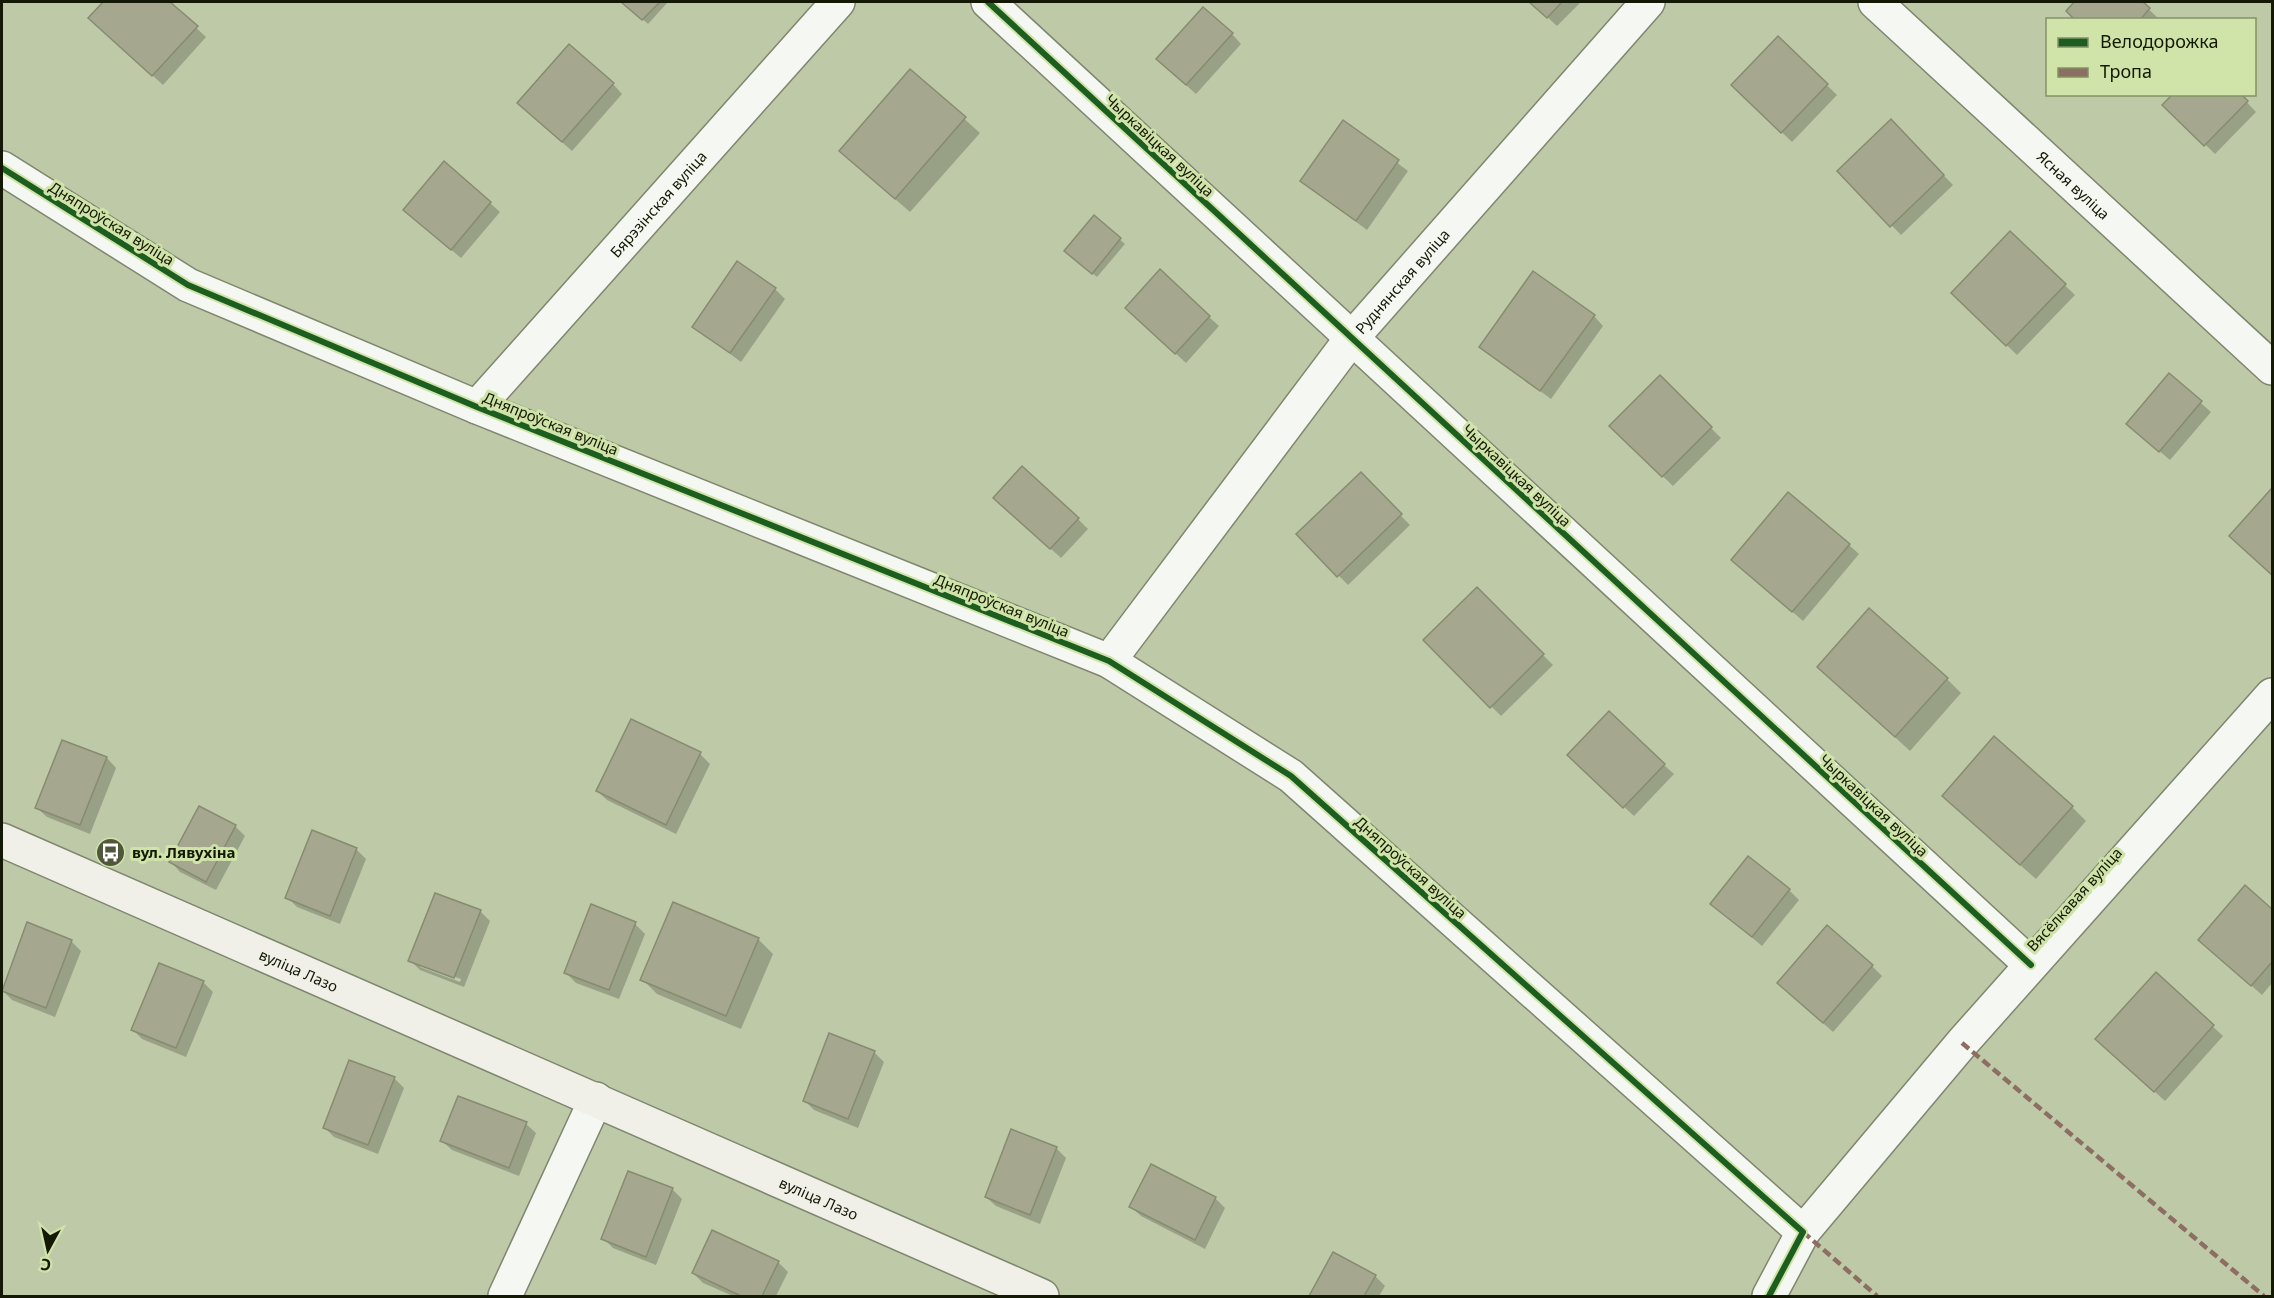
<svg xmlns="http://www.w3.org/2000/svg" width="2274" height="1298" viewBox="0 0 2274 1298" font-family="'Noto Sans',sans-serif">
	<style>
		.shadow { fill: #0003; fill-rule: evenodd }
		.building { fill: #a5a88e; stroke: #878b70; stroke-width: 1.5 }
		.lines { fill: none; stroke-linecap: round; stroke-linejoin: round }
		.minor-casing { stroke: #7f866e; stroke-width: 36 }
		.secondary-casing { stroke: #7f866e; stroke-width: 36 }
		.minor { stroke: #f5f7f2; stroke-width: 33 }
		.secondary { stroke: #f0f0e9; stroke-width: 33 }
		.quiet { stroke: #8d6e63; stroke-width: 4.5; stroke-dasharray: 9 4.5; stroke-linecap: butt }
		.cycleway-casing { stroke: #d0e3a8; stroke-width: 10 }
		.cycleway { stroke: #1b5e20; stroke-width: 6 }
		.labels { text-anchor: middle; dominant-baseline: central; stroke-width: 6; stroke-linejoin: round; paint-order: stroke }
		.street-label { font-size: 15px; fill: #131904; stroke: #d0e3a8 }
		.poi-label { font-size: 15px; font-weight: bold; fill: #131904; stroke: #d0e3a8; text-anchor: start }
	</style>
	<rect width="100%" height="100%" fill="#bec9a8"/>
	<g class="shadow">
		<path d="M 105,2 L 168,2 L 206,37 L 163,85 L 90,18 Z"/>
		<path d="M 623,2 L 668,2 L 648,24 Z"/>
		<path d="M 1531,2 L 1581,2 L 1557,26 Z"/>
		<path d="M 2077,2 L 2141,2 L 2159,19 L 2077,20 L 2068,11 Z"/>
		<path d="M 1232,34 L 1241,44 L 1196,94 L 1168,69 Z"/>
		<path d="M 1778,38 L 1837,95 L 1792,142 L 1733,85 Z"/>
		<path d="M 911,71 L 980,133 L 910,212 L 856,165 Z"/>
		<path d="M 613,84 L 622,94 L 572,151 L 529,113 Z"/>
		<path d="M 2239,94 L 2256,112 L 2215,154 L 2165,105 Z"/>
		<path d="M 1891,121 L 1953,185 L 1901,235 L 1839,171 Z"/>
		<path d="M 1343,122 L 1408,171 L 1367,230 L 1301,181 Z"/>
		<path d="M 490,203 L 500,212 L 461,258 L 415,219 Z"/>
		<path d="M 1094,217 L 1125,244 L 1097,277 L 1070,255 Z"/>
		<path d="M 2010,233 L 2075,295 L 2017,355 L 1953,293 Z"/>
		<path d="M 775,289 L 785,299 L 741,362 L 694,327 Z"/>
		<path d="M 1594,316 L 1603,326 L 1551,399 L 1481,347 Z"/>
		<path d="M 1136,317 L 1209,317 L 1219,326 L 1186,363 Z"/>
		<path d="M 2169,375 L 2211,412 L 2170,460 L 2138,433 Z"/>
		<path d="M 1660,377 L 1721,438 L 1673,486 L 1611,426 Z"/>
		<path d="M 1360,474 L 1410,525 L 1348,585 L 1298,534 Z"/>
		<path d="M 2272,490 L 2272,574 L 2231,536 Z"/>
		<path d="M 1005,507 L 1078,519 L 1088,529 L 1061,558 Z"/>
		<path d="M 1849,545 L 1859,554 L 1803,621 L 1733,560 Z"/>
		<path d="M 1477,589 L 1553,665 L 1501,716 L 1425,640 Z"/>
		<path d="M 1819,667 L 1947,679 L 1961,693 L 1910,751 Z"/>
		<path d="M 631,721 L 700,754 L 710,764 L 676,834 L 607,800 L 597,791 Z"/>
		<path d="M 63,742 L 107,758 L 116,768 L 90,834 L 47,817 L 37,808 Z"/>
		<path d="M 1579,765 L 1664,765 L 1674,774 L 1634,816 Z"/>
		<path d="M 2072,807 L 2086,821 L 2036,879 L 1958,810 Z"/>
		<path d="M 235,826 L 245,836 L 216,890 L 180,872 L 171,862 Z"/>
		<path d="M 356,849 L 366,859 L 340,924 L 297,907 L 287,897 Z"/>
		<path d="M 2245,887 L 2272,911 L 2272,983 L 2262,995 L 2210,949 Z"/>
		<path d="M 1789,890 L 1799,900 L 1762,946 L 1712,904 Z"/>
		<path d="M 592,906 L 635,924 L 645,934 L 619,999 L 576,983 L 566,973 Z"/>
		<path d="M 480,911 L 490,921 L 464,987 L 420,970 L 410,960 ZM 420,964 L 461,979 L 460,982 L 420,967 Z"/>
		<path d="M 28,924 L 71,941 L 81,951 L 55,1017 L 12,1000 L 2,990 Z"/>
		<path d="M 758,939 L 773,954 L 741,1029 L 657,994 L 642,979 Z"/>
		<path d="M 1872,966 L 1882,976 L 1833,1032 L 1789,993 Z"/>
		<path d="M 2156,974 L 2223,1036 L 2165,1101 L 2107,1048 Z"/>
		<path d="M 203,982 L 213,992 L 186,1057 L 142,1039 L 132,1029 Z"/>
		<path d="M 874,1052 L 884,1062 L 858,1128 L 814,1110 L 805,1101 Z"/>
		<path d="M 394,1078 L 404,1088 L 378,1154 L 334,1137 L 324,1127 Z"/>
		<path d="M 526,1124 L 536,1133 L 519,1176 L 452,1150 L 442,1141 Z"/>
		<path d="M 1056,1148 L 1066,1158 L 1040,1224 L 996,1206 L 986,1197 Z"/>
		<path d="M 672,1189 L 682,1199 L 656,1265 L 613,1248 L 603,1238 Z"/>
		<path d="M 1215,1198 L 1225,1208 L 1205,1249 L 1141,1216 L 1131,1207 Z"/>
		<path d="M 1334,1254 L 1375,1276 L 1385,1286 L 1379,1296 L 1311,1296 Z"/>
		<path d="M 778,1262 L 788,1272 L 776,1296 L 733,1296 L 703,1283 L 693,1273 Z"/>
	</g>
	<g class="building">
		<path d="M 103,2 L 170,2 L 198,26 L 152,76 L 88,18 Z"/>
		<path d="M 621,2 L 660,2 L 642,20 Z"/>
		<path d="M 1529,2 L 1562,2 L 1547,18 Z"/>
		<path d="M 2074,2 L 2143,2 L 2150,8 L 2140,20 L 2075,20 L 2066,11 Z"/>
		<path d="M 1203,7 L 1233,33 L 1186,85 L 1156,59 Z"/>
		<path d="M 1778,36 L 1828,84 L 1781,133 L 1731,85 Z"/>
		<path d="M 569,44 L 614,83 L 562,142 L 517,103 Z"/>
		<path d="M 910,69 L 966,117 L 895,199 L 839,151 Z"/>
		<path d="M 2173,94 L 2241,94 L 2248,101 L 2204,146 L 2162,105 Z"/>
		<path d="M 1891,119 L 1944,175 L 1890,227 L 1837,171 Z"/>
		<path d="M 1343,120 L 1399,160 L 1356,221 L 1300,181 Z"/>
		<path d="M 444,161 L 491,202 L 451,250 L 403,210 Z"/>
		<path d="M 1094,215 L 1121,238 L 1092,274 L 1064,251 Z"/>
		<path d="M 2010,231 L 2066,284 L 2006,346 L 1951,293 Z"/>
		<path d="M 737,261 L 776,288 L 730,353 L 692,327 Z"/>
		<path d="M 1160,269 L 1210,316 L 1175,354 L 1125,308 Z"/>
		<path d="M 1533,271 L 1595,315 L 1540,391 L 1479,347 Z"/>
		<path d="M 2169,373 L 2202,401 L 2159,452 L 2126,424 Z"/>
		<path d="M 1660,375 L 1712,427 L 1662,477 L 1609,426 Z"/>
		<path d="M 1022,466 L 1079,518 L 1050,549 L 993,498 Z"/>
		<path d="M 1361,472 L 1402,514 L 1337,577 L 1296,534 Z"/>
		<path d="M 2272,488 L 2272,575 L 2229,536 Z"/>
		<path d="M 1788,492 L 1850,544 L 1792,612 L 1731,560 Z"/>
		<path d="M 1477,587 L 1544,654 L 1490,708 L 1423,640 Z"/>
		<path d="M 1869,608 L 1948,678 L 1895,737 L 1817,667 Z"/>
		<path d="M 1609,711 L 1665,764 L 1623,808 L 1567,755 Z"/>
		<path d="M 631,719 L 701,752 L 666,825 L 596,791 Z"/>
		<path d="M 1994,736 L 2073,806 L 2020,865 L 1942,796 Z"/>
		<path d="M 62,740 L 107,757 L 80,825 L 35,808 Z"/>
		<path d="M 199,806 L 236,825 L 206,882 L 169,862 Z"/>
		<path d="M 312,830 L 357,848 L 330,916 L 285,898 Z"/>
		<path d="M 1748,856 L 1790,889 L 1752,937 L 1710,904 Z"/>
		<path d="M 2245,885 L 2272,909 L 2272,962 L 2251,986 L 2198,940 Z"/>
		<path d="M 435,893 L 481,910 L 454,978 L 408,961 Z"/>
		<path d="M 673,902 L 759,938 L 726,1016 L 640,980 Z"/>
		<path d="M 591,904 L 636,922 L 609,990 L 564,973 Z"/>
		<path d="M 27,922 L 72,940 L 46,1008 L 2,991 Z"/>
		<path d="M 1827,925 L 1873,965 L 1823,1023 L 1777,983 Z"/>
		<path d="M 159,963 L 204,981 L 176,1048 L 131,1030 Z"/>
		<path d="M 2156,972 L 2214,1025 L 2154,1092 L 2095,1039 Z"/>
		<path d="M 829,1033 L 875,1051 L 848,1119 L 803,1101 Z"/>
		<path d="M 349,1060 L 395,1077 L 368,1145 L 323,1128 Z"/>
		<path d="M 458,1096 L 527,1122 L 509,1168 L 440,1141 Z"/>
		<path d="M 1011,1129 L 1057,1147 L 1030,1215 L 985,1197 Z"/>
		<path d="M 1151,1164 L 1216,1197 L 1195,1240 L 1129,1207 Z"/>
		<path d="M 628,1171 L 673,1188 L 646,1257 L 601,1239 Z"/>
		<path d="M 712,1230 L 779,1261 L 762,1296 L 741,1296 L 692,1273 Z"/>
		<path d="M 1333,1252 L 1376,1275 L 1364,1296 L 1309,1296 Z"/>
	</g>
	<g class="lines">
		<defs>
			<g id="minor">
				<path d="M 988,2 L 2031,965"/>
				<path id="s1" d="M 1875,2 L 2272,368"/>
				<path d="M 2,168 L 188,285 L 477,407 L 1109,661 L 1291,776 L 1803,1232 L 1769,1296"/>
				<path id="s2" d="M 477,407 L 838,2"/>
				<path id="s3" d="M 1109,661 L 1351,339 L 1648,2"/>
				<path d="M 1803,1232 L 1962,1043 L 2272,695"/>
				<path d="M 505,1296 L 596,1099"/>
			</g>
			<g id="secondary">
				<path id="s4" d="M 2,840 L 1042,1296"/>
			</g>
		</defs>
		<use href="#minor" class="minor-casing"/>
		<use href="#secondary" class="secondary-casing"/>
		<use href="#minor" class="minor"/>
		<use href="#secondary" class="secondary"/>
		<g class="quiet">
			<path d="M 1962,1043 L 2264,1296"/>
			<path d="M 1803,1232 L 1877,1296"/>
		</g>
		<defs>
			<g id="cycleway">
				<path d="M 988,2 L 2031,965"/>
				<path d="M 2,168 L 188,285 L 477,407 L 1109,661 L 1291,776 L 1803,1232 L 1769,1296"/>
			</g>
		</defs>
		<use href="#cycleway" class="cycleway-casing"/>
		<use href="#cycleway" class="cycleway"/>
	</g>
	<defs>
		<symbol id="bus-disc" viewBox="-11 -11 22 22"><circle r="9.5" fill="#4f573d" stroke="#d0e3a8"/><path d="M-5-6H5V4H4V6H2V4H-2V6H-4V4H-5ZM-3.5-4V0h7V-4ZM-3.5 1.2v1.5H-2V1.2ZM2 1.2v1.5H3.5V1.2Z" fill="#fff"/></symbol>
	</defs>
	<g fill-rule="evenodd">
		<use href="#bus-disc" x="94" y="836" width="33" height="33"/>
	</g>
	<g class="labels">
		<g class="street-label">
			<text transform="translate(1160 145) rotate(43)">Чыркавіцкая вуліца</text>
			<text stroke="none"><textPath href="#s1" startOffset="270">Ясная вуліца</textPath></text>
			<text stroke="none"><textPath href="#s2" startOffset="272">Бярэзінская вуліца</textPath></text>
			<text transform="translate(112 223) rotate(32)">Дняпроўская вуліца</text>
			<text stroke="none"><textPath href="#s3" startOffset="480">Руднянская вуліца</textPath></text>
			<text transform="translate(551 423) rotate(22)">Дняпроўская вуліца</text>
			<text transform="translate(1517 475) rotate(43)">Чыркавіцкая вуліца</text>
			<text transform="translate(1002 605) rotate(22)">Дняпроўская вуліца</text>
			<text transform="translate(1874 805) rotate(43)">Чыркавіцкая вуліца</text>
			<text transform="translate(1411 867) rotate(42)">Дняпроўская вуліца</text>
			<text transform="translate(2074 899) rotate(-48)">Вясёлкавая вуліца</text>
			<text stroke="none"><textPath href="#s4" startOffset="324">вуліца Лазо</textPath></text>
			<text stroke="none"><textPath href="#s4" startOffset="892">вуліца Лазо</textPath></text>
		</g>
		<g class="poi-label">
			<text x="132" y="852">вул. Лявухіна</text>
		</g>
	</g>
	<rect width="2274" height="1298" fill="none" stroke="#131904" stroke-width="6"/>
	<rect x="2046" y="18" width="210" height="78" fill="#d0e3a8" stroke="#849266" stroke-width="1.5"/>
	<rect x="2058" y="38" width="30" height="9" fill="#1b5e20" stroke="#849266" stroke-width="1.5"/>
	<text x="2100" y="48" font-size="18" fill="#131904">Велодорожка</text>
	<rect x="2058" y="68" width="30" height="9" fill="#8d6e63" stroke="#849266" stroke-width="1.5"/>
	<text x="2100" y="78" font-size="18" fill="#131904">Тропа</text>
	<g transform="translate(48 1250) rotate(188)" stroke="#d0e3a8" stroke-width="4.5" paint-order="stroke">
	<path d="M0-4.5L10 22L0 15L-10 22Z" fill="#131904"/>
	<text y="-9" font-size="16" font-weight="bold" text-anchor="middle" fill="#131904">С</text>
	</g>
</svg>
